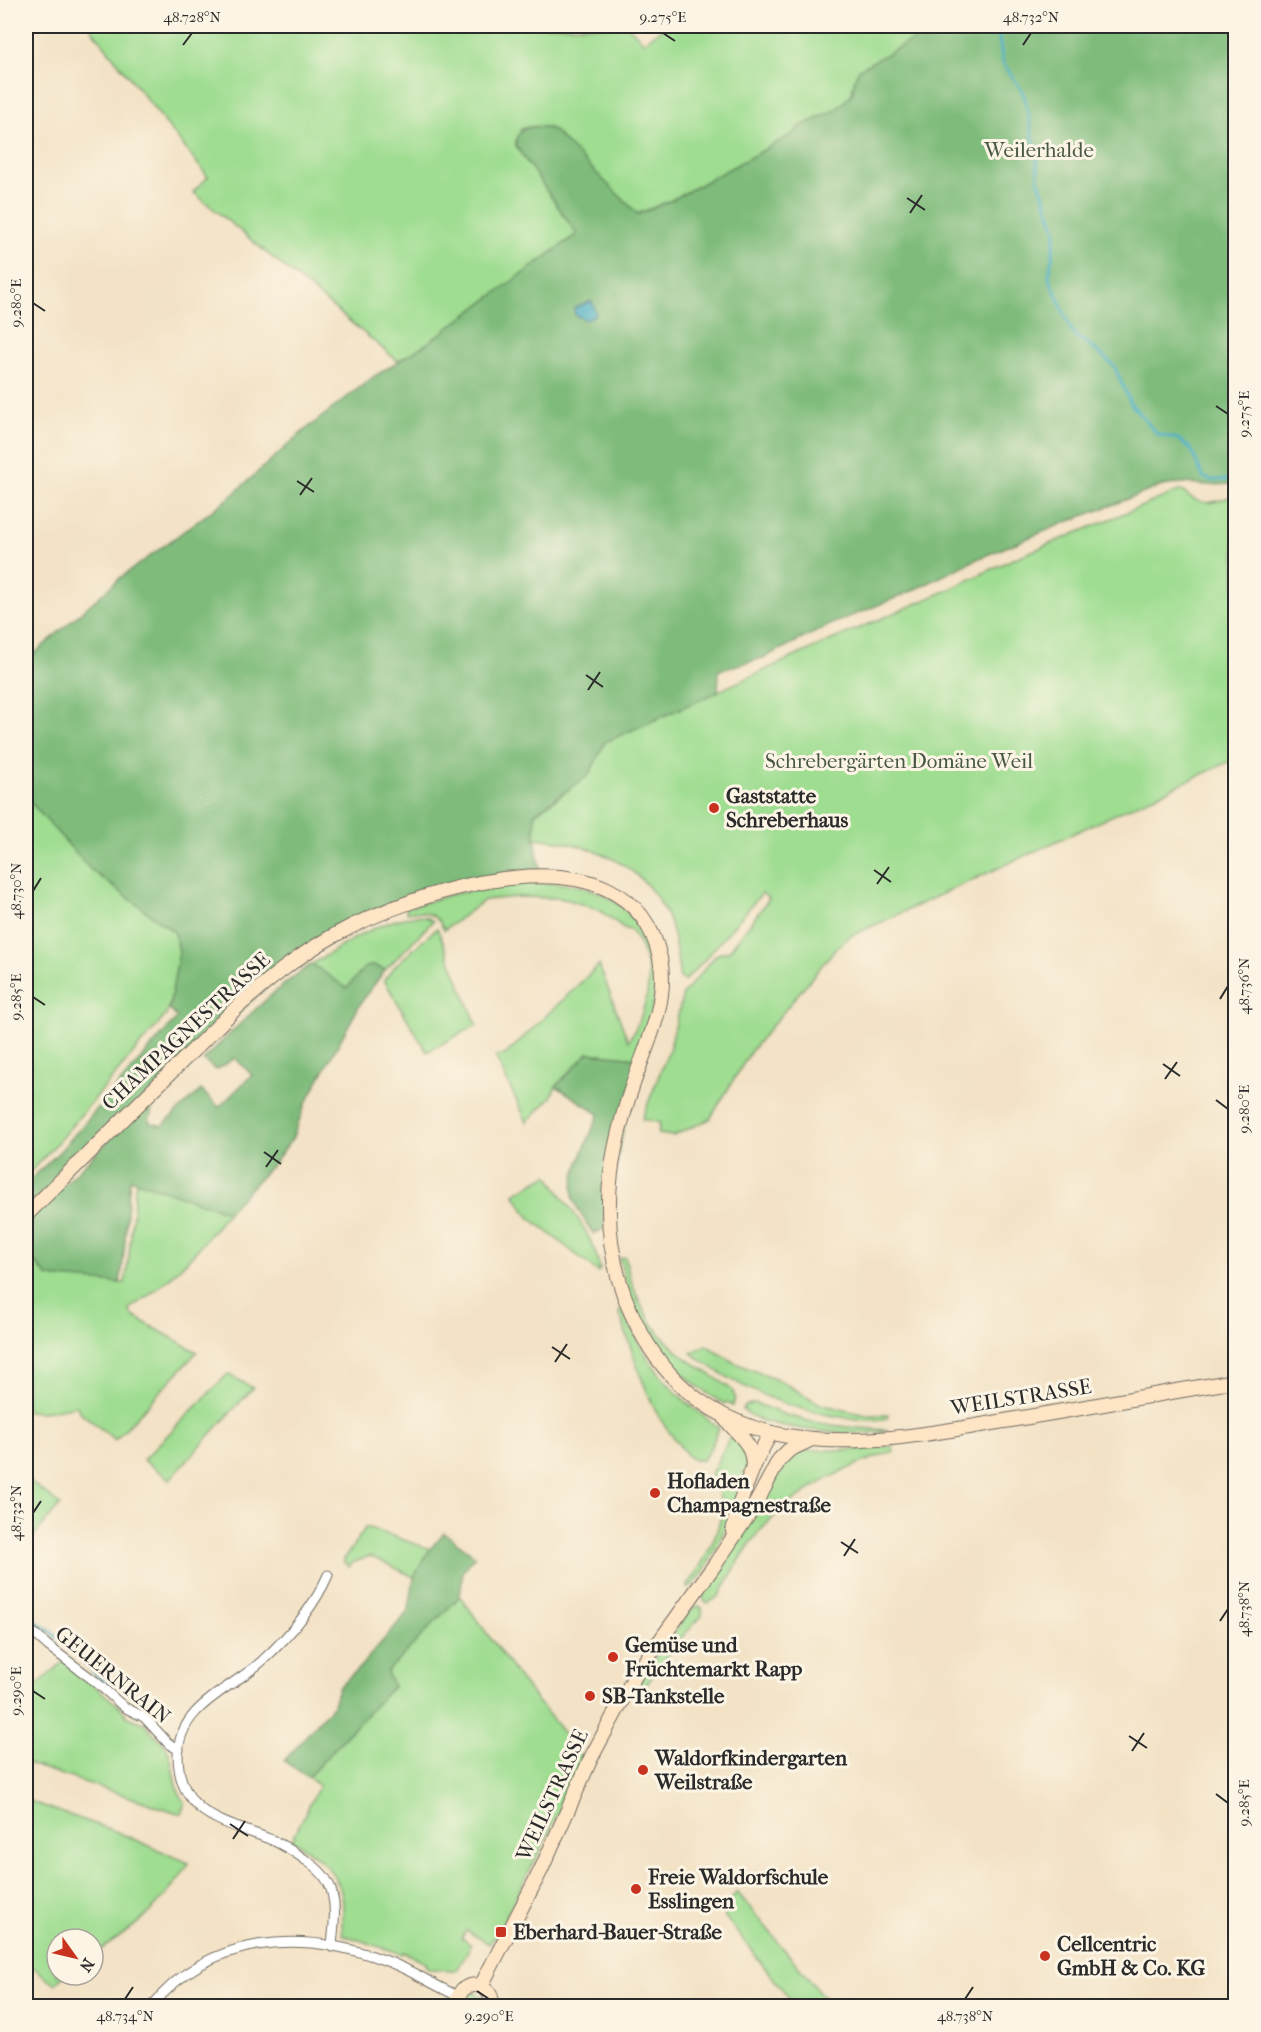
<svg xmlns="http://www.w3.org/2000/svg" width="1261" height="2032" viewBox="0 0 1261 2032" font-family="'IM FELL French Canon',serif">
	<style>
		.green { fill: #9fdd91; stroke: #65845e; stroke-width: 1.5 }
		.forest { fill: #7fbc7b; stroke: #557453; stroke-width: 1.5 }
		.water { fill: #43acc3; stroke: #376c77; stroke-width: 1.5 }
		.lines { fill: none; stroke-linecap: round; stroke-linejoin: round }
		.stream { stroke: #43acc3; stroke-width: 3 }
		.street-casing { stroke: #716b61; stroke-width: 11 }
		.secondary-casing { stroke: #716b61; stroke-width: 16 }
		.street { stroke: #fff; stroke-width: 9 }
		.secondary { stroke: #fee5c5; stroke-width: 14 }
		.ticks { fill: none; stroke: #2b2b2b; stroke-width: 2 }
		.poi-dot { fill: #c8321e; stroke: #fcf5e5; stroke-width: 2 }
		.labels { text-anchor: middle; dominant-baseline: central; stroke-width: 6; stroke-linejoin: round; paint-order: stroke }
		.park-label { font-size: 21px; fill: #485844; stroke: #fcf5e5 }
		.poi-label { font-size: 21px; font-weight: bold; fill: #2b2b2b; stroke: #fcf5e5; text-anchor: start }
		.street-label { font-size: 21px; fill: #2b2b2b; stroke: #fcf5e5 }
		.neatline { fill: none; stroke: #2b2b2b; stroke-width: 2 }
		.ticks-label { font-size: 15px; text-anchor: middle; fill: #2b2b2b }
	</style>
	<rect width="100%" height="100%" fill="#fcf5e5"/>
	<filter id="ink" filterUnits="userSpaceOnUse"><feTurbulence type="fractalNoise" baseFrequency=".0167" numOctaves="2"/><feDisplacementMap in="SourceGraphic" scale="12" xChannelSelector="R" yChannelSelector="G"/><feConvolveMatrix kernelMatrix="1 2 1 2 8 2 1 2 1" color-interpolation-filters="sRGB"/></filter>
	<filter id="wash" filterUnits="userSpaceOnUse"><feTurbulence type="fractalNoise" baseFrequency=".008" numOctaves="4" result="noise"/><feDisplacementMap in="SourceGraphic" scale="24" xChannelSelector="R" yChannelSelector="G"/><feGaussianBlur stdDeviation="1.35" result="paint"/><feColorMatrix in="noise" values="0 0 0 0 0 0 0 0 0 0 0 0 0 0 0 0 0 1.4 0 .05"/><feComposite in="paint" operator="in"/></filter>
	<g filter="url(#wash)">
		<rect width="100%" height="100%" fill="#f3e2c5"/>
		<g class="green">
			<path d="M 89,26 L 628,26 L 644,42 L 665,26 L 938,26 L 855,78 L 852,94 L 844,102 L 834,111 L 800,126 L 793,134 L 672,200 L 637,214 L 553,130 C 545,126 529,125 521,129 L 516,146 L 577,234 L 422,347 L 398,361 L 193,192 L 208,177 Z"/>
			<path d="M 1181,490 C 1201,508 1212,504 1235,495 L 1235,759 L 851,936 L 837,947 L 751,1051 L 710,1119 L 673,1136 L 658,1134 L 660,1123 L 642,1119 L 670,1047 L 683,994 L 717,954 L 729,951 L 769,899 L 762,893 L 700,965 L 684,981 L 680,978 C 677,958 675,934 666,914 C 642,862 588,843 535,838 L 535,814 L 589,775 L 605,742 L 827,642 L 948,590 L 1013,559 Z"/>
			<path d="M 26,797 L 90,869 L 175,933 L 179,952 L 171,1000 L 166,1015 L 50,1151 L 26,1176 Z"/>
			<path d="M 521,883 C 544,883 568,882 590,889 C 637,905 660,953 654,1000 C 651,1020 643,1039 637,1058 L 588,1053 L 556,1086 L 551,1097 L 527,1122 L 495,1056 L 505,1055 L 599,965 L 628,1041 C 642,1021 653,987 646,962 C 644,952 638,941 632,931 L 624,928 L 599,910 L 572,901 L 559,898 L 517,897 L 485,900 L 444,930 C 437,913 423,910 407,913 L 406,908 L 453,894 Z"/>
			<path d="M 417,916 L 426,917 L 433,921 L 385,970 L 373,965 L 347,989 L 312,964 C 344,945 380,919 417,916 Z"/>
			<path d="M 437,928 L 477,1025 L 427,1052 L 384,980 L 396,965 Z"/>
			<path d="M 548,1175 C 568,1207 592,1230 600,1269 L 598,1272 L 529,1217 L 514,1194 Z"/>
			<path d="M 136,1180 L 228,1212 C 198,1251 170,1283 129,1309 L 133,1316 L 197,1352 L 115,1440 L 79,1411 L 77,1406 L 43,1412 L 26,1411 L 26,1252 L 48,1277 L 125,1283 C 131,1250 132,1215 136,1180 Z"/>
			<path d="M 625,1257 C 633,1297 650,1330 682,1355 C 698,1367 716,1377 732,1390 L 735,1397 L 733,1406 L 726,1402 L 724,1404 C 685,1381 653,1349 634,1307 C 627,1292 624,1274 619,1258 Z"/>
			<path d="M 623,1310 C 643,1356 664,1387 705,1417 C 711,1421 713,1425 719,1428 L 708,1453 L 702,1460 L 694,1460 L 688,1456 C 678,1443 666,1430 658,1415 C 641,1382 630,1346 619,1311 Z"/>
			<path d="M 706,1345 L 733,1362 L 782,1382 L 820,1404 L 866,1415 L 888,1415 L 888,1417 C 881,1422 866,1420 857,1419 C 795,1413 740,1390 691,1353 Z"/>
			<path d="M 228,1374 L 253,1388 L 170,1479 L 143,1460 Z"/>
			<path d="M 755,1403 L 788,1416 L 813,1422 L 846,1427 L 888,1430 C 859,1438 787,1429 757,1419 C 750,1416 749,1413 742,1410 L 747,1405 Z"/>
			<path d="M 731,1435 C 739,1441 748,1449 748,1461 C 748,1466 744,1473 743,1478 C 734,1506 711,1573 688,1589 L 687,1587 C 701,1566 725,1527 721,1502 C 720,1492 714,1485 710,1476 Z"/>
			<path d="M 893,1446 L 894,1451 C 846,1466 795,1492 761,1530 C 744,1549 732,1574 719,1596 L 709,1603 L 705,1601 L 702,1596 L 704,1591 L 741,1538 L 786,1459 L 801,1450 L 850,1450 Z"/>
			<path d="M 26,1478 L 60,1505 L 26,1545 Z"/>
			<path d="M 366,1527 L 430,1549 L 414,1577 L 370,1556 L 352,1563 L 349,1567 L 343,1561 Z"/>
			<path d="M 460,1596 L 519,1678 L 579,1752 L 582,1761 L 542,1847 L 497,1934 L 489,1944 L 466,1930 L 462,1938 L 471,1945 L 459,1967 L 456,1970 L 430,1969 L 427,1966 L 427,1964 L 404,1952 L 402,1954 L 343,1935 C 341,1926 343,1917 343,1907 C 343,1874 318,1856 292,1840 L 319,1786 L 308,1777 L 393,1686 L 386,1672 Z"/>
			<path d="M 698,1606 L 702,1608 L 702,1616 L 680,1639 L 642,1691 L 639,1693 L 636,1691 L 636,1687 L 651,1663 L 691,1609 Z"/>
			<path d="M 64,1661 L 120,1707 L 128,1717 L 144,1723 L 165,1745 L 170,1756 L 176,1786 L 185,1803 L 181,1814 L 26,1763 L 26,1695 Z"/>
			<path d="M 26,1800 L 115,1831 L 189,1863 C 168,1900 129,1934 93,1954 L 93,1939 L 57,1939 L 57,1975 L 65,1975 L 55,1984 L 26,1962 Z"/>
			<path d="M 737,1892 L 831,2006 L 795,2006 L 725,1917 L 724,1907 Z"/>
			<path d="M 474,1992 L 484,1998 L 484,2006 L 465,2006 L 465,1998 Z"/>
		</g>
		<g class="forest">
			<path d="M 938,26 L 1235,26 L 1235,484 L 1209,485 L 1182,483 L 1162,486 L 1062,524 L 977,559 L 910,592 L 834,623 L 763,658 L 719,670 L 718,692 L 605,742 L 589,775 L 535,813 L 535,838 L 540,870 C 460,875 391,899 322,936 L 26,1208 L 26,1184 L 61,1150 L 177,1018 L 169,1008 L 179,952 L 175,933 L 90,869 L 26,797 L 26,661 L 120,578 L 229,498 L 300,434 L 373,377 L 422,347 L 577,234 L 516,146 C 514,126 538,123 553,130 L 638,214 L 672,200 L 793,134 L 800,126 L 834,111 L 844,102 L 852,94 L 855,78 L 859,69 Z"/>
			<path d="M 312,964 L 347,988 L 364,968 L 373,965 L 385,970 L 362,1001 L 305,1105 L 292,1139 L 274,1163 L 228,1212 L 130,1179 C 126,1213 126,1249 120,1283 L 48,1277 L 26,1252 L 26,1222 L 146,1104 L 152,1109 L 149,1122 L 162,1126 L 201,1090 L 219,1107 L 252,1075 L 235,1058 L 216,1070 L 203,1060 C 238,1026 271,991 312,964 Z"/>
			<path d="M 588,1053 L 637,1058 L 604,1229 L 593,1234 C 587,1223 578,1212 574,1200 C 567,1179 591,1135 599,1114 L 556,1086 Z"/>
			<path d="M 444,1533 L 475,1556 L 463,1571 L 460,1596 L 387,1672 L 393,1686 L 308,1777 L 284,1761 L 333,1705 L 338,1688 L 360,1667 L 406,1614 L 409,1609 L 414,1577 L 430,1549 Z"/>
		</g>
		<path class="water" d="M 592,301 L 596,314 L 586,320 L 575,315 L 574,308 Z"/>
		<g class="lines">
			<g class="stream">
				<path d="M 997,26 L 1003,63 L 1021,89 L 1025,98 L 1037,157 L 1038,179 L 1056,230 L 1049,277 L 1071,330 L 1076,337 L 1089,344 L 1114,366 L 1131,404 L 1157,434 L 1178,439 L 1191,449 L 1203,477 L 1210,480 L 1236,480"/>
				<path d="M 26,1614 L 53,1634 L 126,1702"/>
			</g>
		</g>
	</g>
	<g filter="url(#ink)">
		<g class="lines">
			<defs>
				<g id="street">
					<path d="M 328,1575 C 314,1608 288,1637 262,1661 C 230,1690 178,1706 178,1756 C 179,1818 228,1822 272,1840 C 285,1846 296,1853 307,1861 C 319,1869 329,1879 332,1893 C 337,1911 333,1929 332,1947"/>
					<path d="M 26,1626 L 48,1646 L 96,1682 L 124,1707 L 144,1717 L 168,1743 L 179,1750"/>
					<path d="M 152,2006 C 210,1934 302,1930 384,1960 C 410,1969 433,1985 458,1996"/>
				</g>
				<g id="secondary">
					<path d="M 26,1215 L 235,1009 C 266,982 297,956 333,936 C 413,891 630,818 660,958 C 669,1001 647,1043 633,1084 C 620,1122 609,1163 609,1203 C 608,1248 618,1289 639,1329 C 717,1477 880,1443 1016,1419 C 1090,1407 1162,1393 1236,1381"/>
					<path d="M 726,1420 C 740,1436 753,1444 753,1467"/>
					<path d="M 733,1531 C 740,1497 753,1463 771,1433"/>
					<path d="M 481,1986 L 541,1870 L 591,1758 L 636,1674 L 716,1563 L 755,1505 L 779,1460 L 789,1450 L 810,1440"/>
					<path d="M 457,2006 L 457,2000 L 462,1990 C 476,1979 493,1988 492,2006"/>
				</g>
			</defs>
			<use href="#street" class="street-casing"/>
			<use href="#secondary" class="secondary-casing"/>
			<use href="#street" class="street"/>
			<use href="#secondary" class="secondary"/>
		</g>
	</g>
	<path class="ticks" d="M 663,33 L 675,41M 183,45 L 192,33M 1023,45 L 1031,33M 907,198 L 925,210M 910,213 L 922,195M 33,303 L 45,311M 1216,406 L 1228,414M 297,481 L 314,492M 300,495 L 312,478M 586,675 L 603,687M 588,690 L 600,672M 874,870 L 891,882M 877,884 L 889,867M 33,891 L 41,878M 33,997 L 45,1005M 1220,999 L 1228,986M 1163,1064 L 1180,1076M 1165,1079 L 1177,1062M 1216,1100 L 1228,1109M 264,1152 L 281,1164M 266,1167 L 278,1150M 552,1347 L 570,1359M 555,1362 L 567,1344M 33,1513 L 41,1501M 841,1542 L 858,1553M 844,1556 L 855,1539M 1220,1621 L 1228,1609M 33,1691 L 45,1699M 1129,1736 L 1147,1748M 1132,1751 L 1144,1733M 1216,1794 L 1228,1803M 230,1824 L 248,1836M 233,1839 L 245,1821M 477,1991 L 489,1999M 125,1999 L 133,1987M 965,1999 L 973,1987"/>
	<g class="poi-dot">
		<circle cx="714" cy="808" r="6"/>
		<circle cx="655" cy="1493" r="6"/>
		<circle cx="613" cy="1657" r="6"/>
		<circle cx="590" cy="1696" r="6"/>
		<circle cx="643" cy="1770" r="6"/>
		<circle cx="636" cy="1889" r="6"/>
		<rect x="495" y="1926" width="12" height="12" rx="3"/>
		<circle cx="1045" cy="1956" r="6"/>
	</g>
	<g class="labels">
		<g class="park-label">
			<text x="1039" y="150">Weilerhalde</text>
			<text x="899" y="761">Schrebergärten Domäne Weil</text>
		</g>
		<g class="poi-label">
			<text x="726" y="796">Gaststatte<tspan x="726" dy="24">Schreberhaus</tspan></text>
			<text x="667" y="1481">Hofladen<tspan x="667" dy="24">Champagnestraße</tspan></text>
			<text x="625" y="1645">Gemüse und<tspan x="625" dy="24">Früchtemarkt Rapp</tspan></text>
			<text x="602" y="1696">SB-Tankstelle</text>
			<text x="655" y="1758">Waldorfkindergarten<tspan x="655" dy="24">Weilstraße</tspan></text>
			<text x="648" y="1877">Freie Waldorfschule<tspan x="648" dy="24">Esslingen</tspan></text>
			<text x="513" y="1932">Eberhard-Bauer-Straße</text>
			<text x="1057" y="1944">Cellcentric<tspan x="1057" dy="24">GmbH &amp; Co. KG</tspan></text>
		</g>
		<g class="street-label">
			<text transform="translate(186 1031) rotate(-43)">CHAMPAGNESTRASSE</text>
			<text transform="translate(1021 1397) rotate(-9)">WEILSTRASSE</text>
			<text transform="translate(113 1675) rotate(39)">GEUERNRAIN</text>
			<text transform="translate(552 1795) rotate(-65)">WEILSTRASSE</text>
		</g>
	</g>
	<rect width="1261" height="2032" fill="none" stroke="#fcf5e5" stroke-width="66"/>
	<g transform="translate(75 1957) rotate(124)"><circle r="28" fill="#fcf5e5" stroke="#a8a49b" stroke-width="1.5"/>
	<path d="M0-4.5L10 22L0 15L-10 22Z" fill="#c8321e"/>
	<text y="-9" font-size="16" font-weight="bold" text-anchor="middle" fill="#2b2b2b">N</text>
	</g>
	<rect x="33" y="33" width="1195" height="1966" class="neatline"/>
	<g class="ticks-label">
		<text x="192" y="22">48.728°N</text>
		<text x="663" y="22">9.275°E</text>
		<text x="1031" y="22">48.732°N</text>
		<text transform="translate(16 303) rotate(-90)" y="5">9.280°E</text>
		<text transform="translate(1244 414) rotate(-90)" y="5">9.275°E</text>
		<text transform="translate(16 891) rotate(-90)" y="5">48.730°N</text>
		<text transform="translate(1244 986) rotate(-90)" y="5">48.736°N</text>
		<text transform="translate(16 997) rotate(-90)" y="5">9.285°E</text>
		<text transform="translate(1244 1109) rotate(-90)" y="5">9.280°E</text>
		<text transform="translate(16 1513) rotate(-90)" y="5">48.732°N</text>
		<text transform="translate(1244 1609) rotate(-90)" y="5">48.738°N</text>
		<text transform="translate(16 1691) rotate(-90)" y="5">9.290°E</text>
		<text transform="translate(1244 1803) rotate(-90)" y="5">9.285°E</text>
		<text x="125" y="2021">48.734°N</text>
		<text x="489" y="2021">9.290°E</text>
		<text x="965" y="2021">48.738°N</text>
	</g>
</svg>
